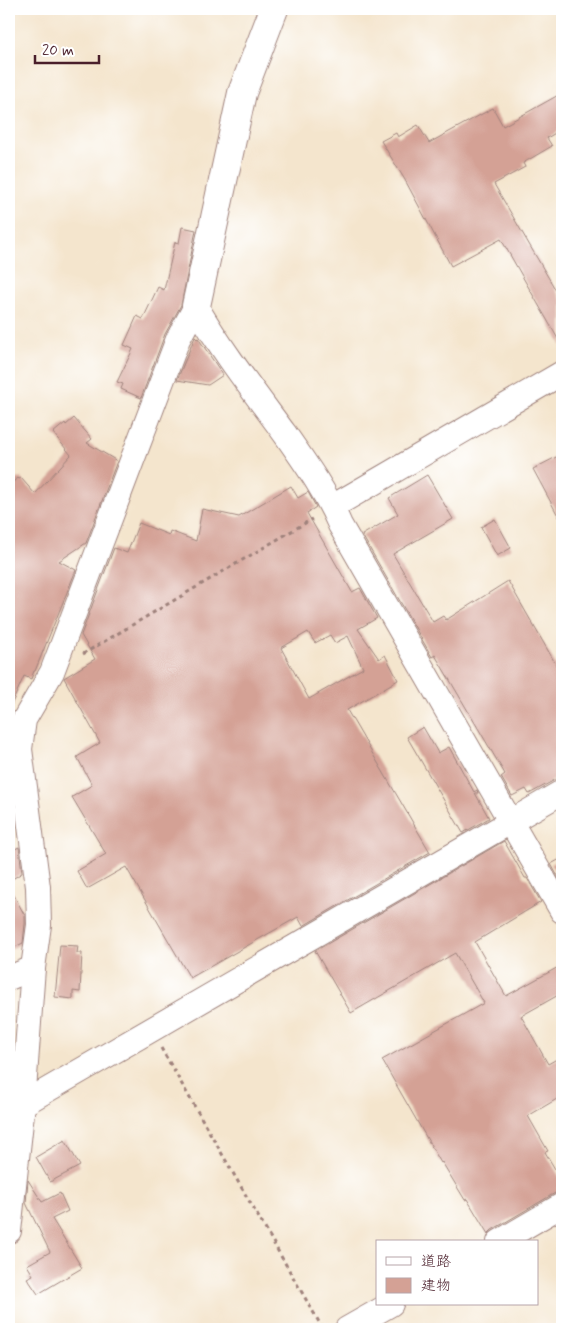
<svg xmlns="http://www.w3.org/2000/svg" width="571" height="1338" viewBox="0 0 571 1338" font-family="Mynerve,'Klee One',sans-serif">
	<style>
		.building { fill: #d4a195; fill-rule: evenodd }
		.lines { fill: none; stroke-linecap: round; stroke-linejoin: round }
		.street-casing { stroke: #9f827c; stroke-width: 26 }
		.secondary-casing { stroke: #9f827c; stroke-width: 30 }
		.path { stroke: #9f827c; stroke-width: 3; stroke-dasharray: 4 4; stroke-linecap: butt }
		.street { stroke: #fff; stroke-width: 24 }
		.secondary { stroke: #fff; stroke-width: 28 }
	</style>
	<rect width="100%" height="100%" fill="#fff"/>
	<filter id="ink" filterUnits="userSpaceOnUse"><feTurbulence type="fractalNoise" baseFrequency=".02" numOctaves="2"/><feDisplacementMap in="SourceGraphic" scale="10" xChannelSelector="R" yChannelSelector="G"/><feConvolveMatrix kernelMatrix="1 2 1 2 8 2 1 2 1" color-interpolation-filters="sRGB"/></filter>
	<filter id="wash" filterUnits="userSpaceOnUse"><feTurbulence type="fractalNoise" baseFrequency=".0096" numOctaves="4" result="noise"/><feDisplacementMap in="SourceGraphic" scale="20" xChannelSelector="R" yChannelSelector="G"/><feGaussianBlur stdDeviation="1.12" result="paint"/><feColorMatrix in="noise" values="0 0 0 0 0 0 0 0 0 0 0 0 0 0 0 0 0 1.4 0 .05"/><feComposite in="paint" operator="in"/></filter>
	<g filter="url(#wash)">
		<rect width="100%" height="100%" fill="#f4e5cd"/>
		<g id="blocks">
			<g class="building">
				<path d="M 562,93 L 562,129 L 547,138 L 552,146 L 523,163 L 525,167 L 494,184 L 562,301 L 562,346 L 501,239 L 451,266 L 405,180 L 381,141 L 396,133 L 398,137 L 418,125 L 429,143 L 493,108 L 503,126 Z"/>
				<path d="M 182,227 L 196,230 L 181,305 L 165,334 L 141,398 L 121,389 L 123,384 L 117,382 L 133,349 L 124,345 L 137,316 L 143,319 L 158,287 L 164,290 L 175,242 L 179,243 Z"/>
				<path d="M 195,337 L 197,339 L 198,338 L 223,375 L 208,385 L 177,380 Z"/>
				<path d="M 74,418 L 92,439 L 87,443 L 117,461 L 86,543 L 59,561 L 76,570 L 35,671 L 34,671 L 31,679 L 24,676 L 9,710 L 9,485 L 18,478 L 19,479 L 21,478 L 35,494 L 71,455 L 53,433 L 65,423 L 66,425 Z"/>
				<path d="M 562,454 L 562,523 L 533,469 Z"/>
				<path d="M 427,475 L 453,519 L 393,554 L 433,622 L 443,616 L 446,620 L 508,581 L 562,675 L 562,776 L 529,794 L 526,789 L 512,796 L 501,777 L 505,774 L 435,655 L 432,657 L 362,535 L 398,514 L 389,498 Z"/>
				<path d="M 291,486 L 298,498 L 308,492 L 316,507 L 307,513 L 352,592 L 360,588 L 377,618 L 358,629 L 379,659 L 385,655 L 398,680 L 347,710 L 430,852 L 303,926 L 298,917 L 190,978 L 126,867 L 87,889 L 77,871 L 106,854 L 72,797 L 92,785 L 77,757 L 100,743 L 64,678 L 95,659 L 81,635 L 114,548 L 127,553 L 139,523 L 169,535 L 170,531 L 196,541 L 202,509 L 239,517 ZM 308,632 L 315,643 L 330,635 L 335,643 L 348,636 L 363,668 L 309,699 L 281,648 Z"/>
				<path d="M 495,519 L 511,548 L 497,556 L 481,527 Z"/>
				<path d="M 423,727 L 438,753 L 449,747 L 474,792 L 477,790 L 478,793 L 475,793 L 489,818 L 463,833 L 407,737 Z"/>
				<path d="M 504,841 L 525,878 L 527,878 L 541,902 L 475,942 L 506,996 L 562,965 L 562,993 L 521,1016 L 548,1064 L 562,1056 L 562,1096 L 528,1116 L 548,1151 L 545,1152 L 562,1181 L 562,1191 L 555,1193 L 492,1230 L 488,1234 L 467,1199 L 465,1200 L 442,1162 L 441,1163 L 382,1060 L 484,1003 L 455,953 L 351,1013 L 315,951 Z"/>
				<path d="M 19,847 L 22,873 L 9,881 L 9,852 Z"/>
				<path d="M 562,858 L 562,884 L 551,864 Z"/>
				<path d="M 9,886 L 25,916 L 25,924 L 23,943 L 9,950 Z"/>
				<path d="M 60,945 L 78,946 L 77,953 L 82,953 L 80,992 L 73,991 L 73,999 L 55,997 Z"/>
				<path d="M 65,1140 L 80,1166 L 50,1182 L 36,1157 Z"/>
				<path d="M 28,1180 L 42,1202 L 60,1193 L 68,1211 L 52,1219 L 82,1268 L 38,1294 L 27,1278 L 33,1275 L 27,1265 L 50,1252 L 26,1203 Z"/>
			</g>
		</g>
	</g>
	<g filter="url(#ink)">
		<use href="#blocks" fill-opacity="0" stroke="#9f827c" stroke-width="1"/>
		<g class="lines">
			<defs>
				<g id="street">
					<path d="M 196,306 C 222,351 254,392 285,434 C 306,464 326,492 340,525 L 562,911"/>
					<path d="M 332,507 L 562,373"/>
					<path d="M 9,978 L 33,968"/>
					<path d="M 23,1104 L 562,792"/>
					<path d="M 9,1231 L 23,1104 L 33,968 L 39,925 L 38,887 L 20,749 L 24,720 L 52,672 L 178,339 L 196,306"/>
					<path d="M 499,1242 L 562,1205"/>
					<path d="M 347,1329 L 391,1304"/>
				</g>
				<path id="secondary" d="M 196,306 L 242,93 L 274,9"/>
			</defs>
			<use href="#street" class="street-casing"/>
			<use href="#secondary" class="secondary-casing"/>
			<g class="path">
				<path d="M 83,654 L 312,519"/>
				<path d="M 161,1048 L 323,1329"/>
			</g>
			<use href="#street" class="street"/>
			<use href="#secondary" class="secondary"/>
		</g>
	</g>
	<rect width="571" height="1338" fill="none" stroke="#fff" stroke-width="30"/>
	<rect x="376" y="1240" width="162" height="65" fill="#ffffff" stroke="#b7a5aa"/>
	<rect x="386" y="1257" width="25" height="8" fill="#ffffff" stroke="#b7a5aa"/>
	<text x="421" y="1266" font-size="15" fill="#4a1f2b">道路</text>
	<rect x="386" y="1278" width="25" height="15" fill="#d4a195" stroke="#b7a5aa"/>
	<text x="421" y="1290" font-size="15" fill="#4a1f2b">建物</text>
	<path d="M35 55v8h64v-8" fill="none" stroke="#4a1f2b" stroke-width="2.5"/>
	<text x="42" y="55" font-size="15" fill="#4a1f2b" stroke="#ffffff" stroke-width="4" paint-order="stroke">20 m</text>
</svg>
